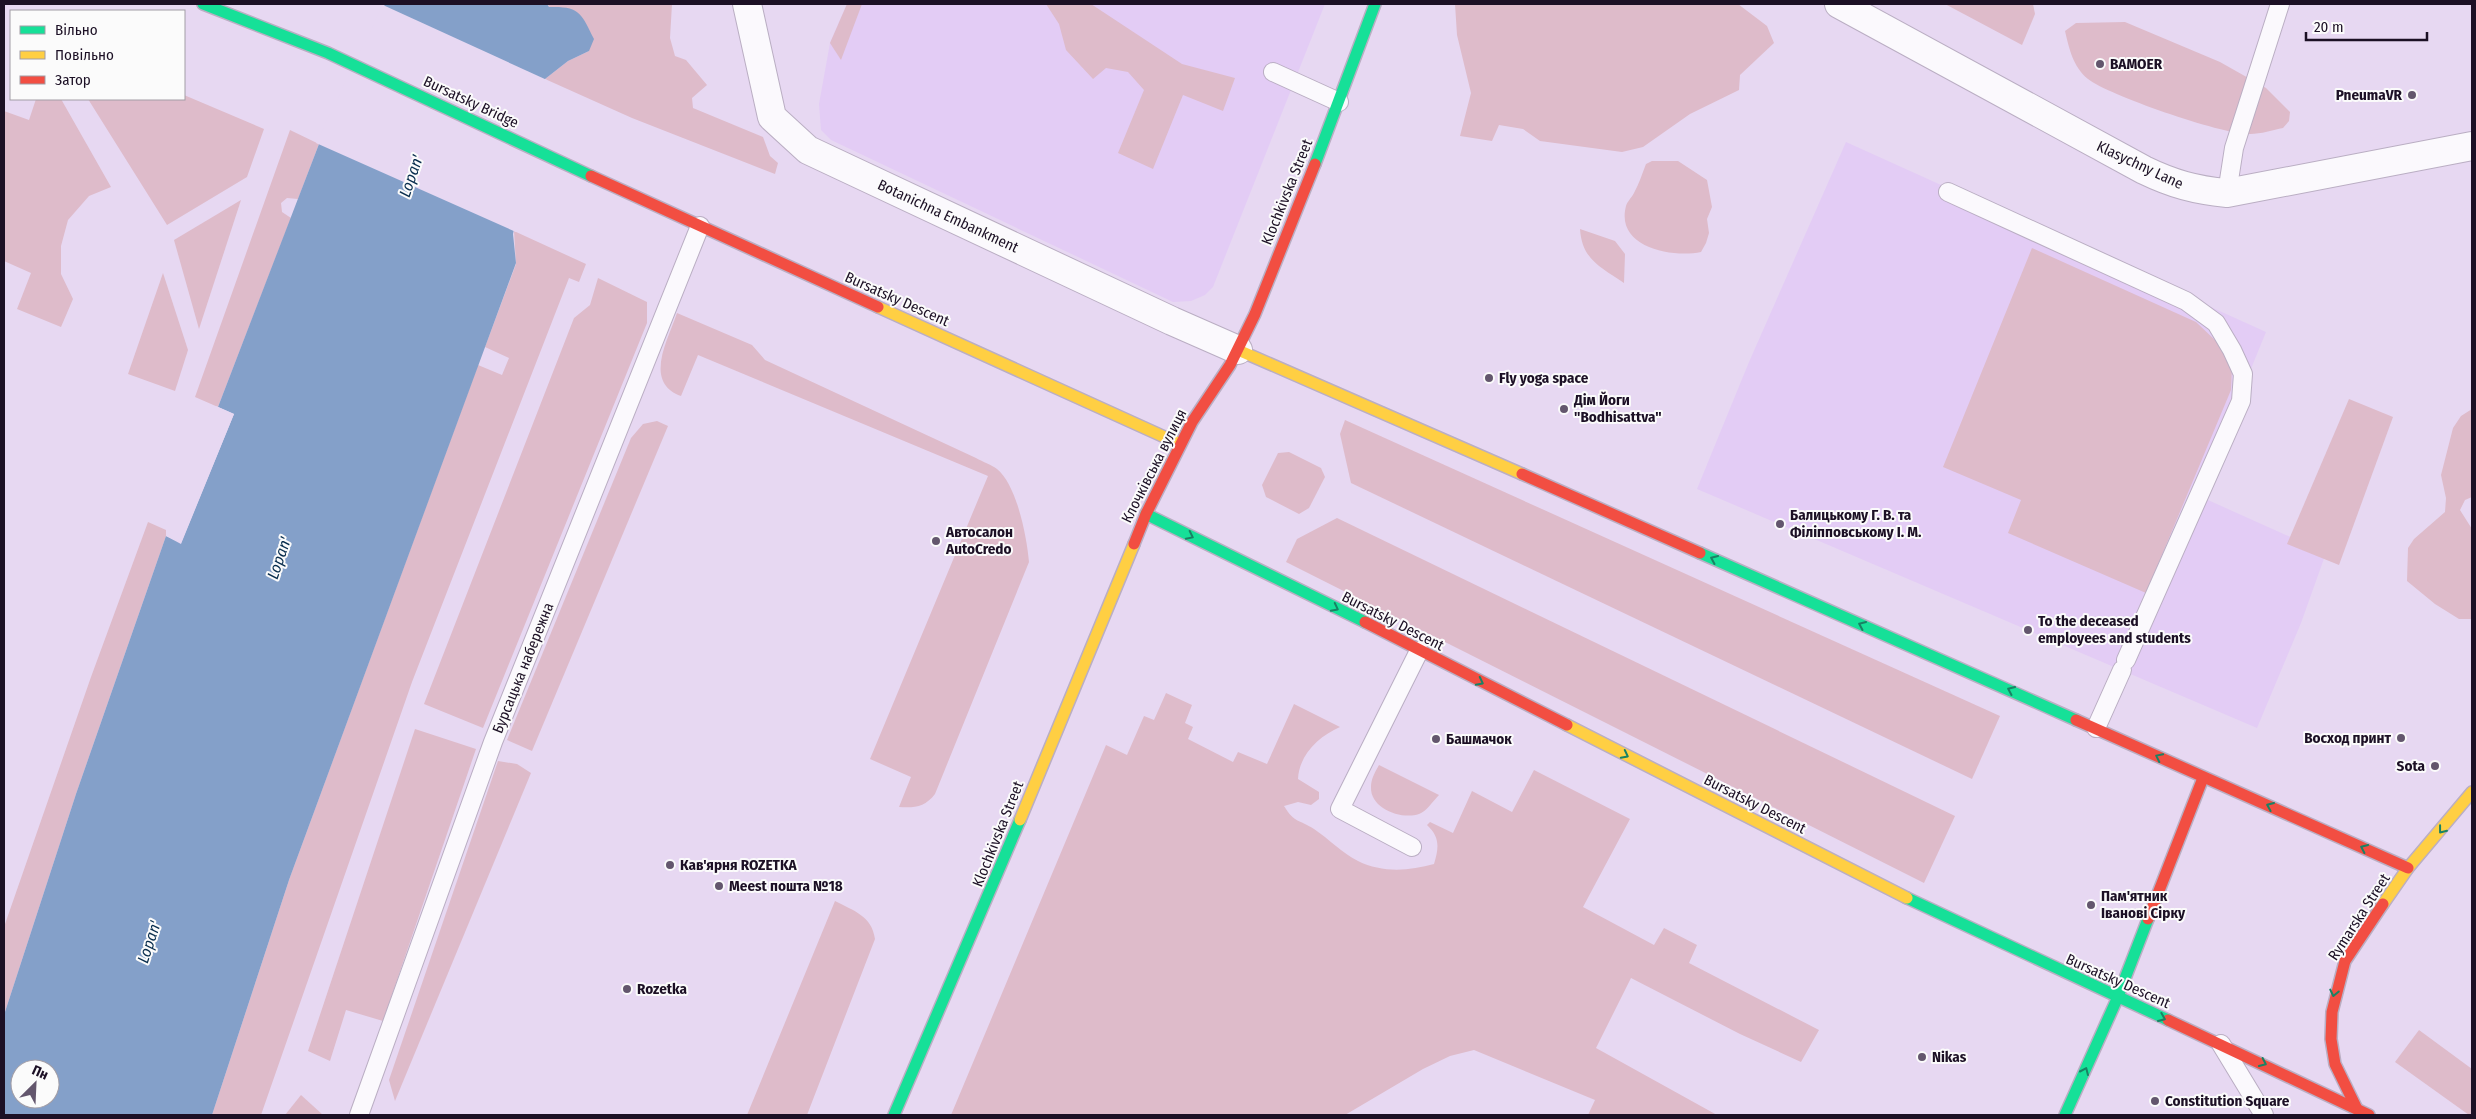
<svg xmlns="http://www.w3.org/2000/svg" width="2476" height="1119" viewBox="0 0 2476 1119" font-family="'Fira Sans Condensed',sans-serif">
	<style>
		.built { fill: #e3ccf5 }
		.green { fill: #debbca }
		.water { fill: #84a0c9; fill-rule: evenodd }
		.pier { fill: #e7d8f2 }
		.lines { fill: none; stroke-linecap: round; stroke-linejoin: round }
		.lane-casing { stroke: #baaec3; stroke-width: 20 }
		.street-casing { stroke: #baaec3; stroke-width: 30 }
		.fast-casing { stroke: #baaec3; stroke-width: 14 }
		.slow-casing { stroke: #baaec3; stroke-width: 14 }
		.jam-casing { stroke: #baaec3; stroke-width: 14 }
		.lane { stroke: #fbf9fd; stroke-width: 18 }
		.street { stroke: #fbf9fd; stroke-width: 28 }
		.fast { stroke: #16e098; stroke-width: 11 }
		.slow { stroke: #ffcf43; stroke-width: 11 }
		.jam { stroke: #f24e42; stroke-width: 11 }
		.oneway { stroke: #198264 }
		.poi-dot { fill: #63566d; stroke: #fbfbfb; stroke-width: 2 }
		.labels { text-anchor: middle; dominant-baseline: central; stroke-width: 4; stroke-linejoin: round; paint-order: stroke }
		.poi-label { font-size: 15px; font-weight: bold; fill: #1c1025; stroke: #fbfbfb; text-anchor: start }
		.street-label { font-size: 15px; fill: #1c1025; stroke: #fbfbfb }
		.water-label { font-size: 16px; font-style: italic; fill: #082d4d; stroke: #fbfbfb }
	</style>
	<rect width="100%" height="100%" fill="#e7d8f2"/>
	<g class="built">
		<path d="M 847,4 L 1325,4 L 1213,287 L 1205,295 L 1191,301 L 1173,302 L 831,140 L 821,130 L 819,104 L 830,43 Z"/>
		<path d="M 1846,142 L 2266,332 L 2199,496 L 2326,553 L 2301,623 L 2257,728 L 1697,489 L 1749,362 Z"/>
	</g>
	<g class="green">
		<path d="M 547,4 L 672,4 L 670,38 L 675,56 L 686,60 L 707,85 L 692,98 L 693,108 L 763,137 L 770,156 L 778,163 L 775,174 L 632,118 L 545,79 L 568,61 L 589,51 Z"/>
		<path d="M 847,4 L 862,4 L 841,60 L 830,43 Z"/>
		<path d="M 1046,4 L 1091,4 L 1182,64 L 1235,78 L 1223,111 L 1183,95 L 1153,169 L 1118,153 L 1144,90 L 1128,72 L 1106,68 L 1093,79 L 1066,50 L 1059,24 Z"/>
		<path d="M 1455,4 L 1738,4 L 1767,26 L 1774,43 L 1740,75 L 1739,90 L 1690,114 L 1643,147 L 1622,152 L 1540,141 L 1523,129 L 1499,125 L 1492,141 L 1460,136 L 1471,93 L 1457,35 Z"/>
		<path d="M 1945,4 L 2033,4 L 2035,14 L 2022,45 Z"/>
		<path d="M 2125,22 L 2220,62 L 2266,88 L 2290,112 L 2289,121 L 2283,128 C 2273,130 2261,134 2250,134 C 2223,135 2108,95 2088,79 C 2073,67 2069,48 2065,31 L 2076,23 Z"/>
		<path d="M 184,95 L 264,129 L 247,177 L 167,225 L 88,99 L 184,99 Z"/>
		<path d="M 36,99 L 61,99 L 111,187 L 89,196 L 68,220 L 61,246 L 61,274 L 73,299 L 61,327 L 17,309 L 31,273 L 4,261 L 4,111 L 29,120 Z"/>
		<path d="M 290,130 L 319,144 L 298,199 L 287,198 L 281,203 L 282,212 L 291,218 L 218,407 L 195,397 Z"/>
		<path d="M 1652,161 L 1678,161 L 1707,180 L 1712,207 L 1707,219 L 1709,233 L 1706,243 L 1701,252 C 1673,258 1615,248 1626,206 C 1627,202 1632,197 1634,193 C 1639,184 1642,174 1646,164 Z"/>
		<path d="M 241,200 L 199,329 L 174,240 Z"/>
		<path d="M 1580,229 L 1615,241 L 1625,254 L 1624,283 C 1601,267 1582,260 1580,229 Z"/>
		<path d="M 514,231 L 586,264 L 579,282 L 569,278 L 412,682 L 261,1115 L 212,1115 L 289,880 L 478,365 L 502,375 L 509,358 L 485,347 L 516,264 Z"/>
		<path d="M 2032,248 L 2196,322 L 2216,341 L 2232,368 L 2231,390 L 2146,593 L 2008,533 L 2021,500 L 1943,467 Z"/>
		<path d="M 163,273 L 188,350 L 175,391 L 128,374 Z"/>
		<path d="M 598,278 L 647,302 L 647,323 L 483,728 L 424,704 L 574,318 L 590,305 Z"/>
		<path d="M 677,313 L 752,345 L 765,360 L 976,458 C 983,462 992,465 997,469 C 1017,485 1027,538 1029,562 L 935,794 C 925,807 915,808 899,807 L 911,777 L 870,759 L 988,476 L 698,355 L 681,396 C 643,382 668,340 677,313 Z"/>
		<path d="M 2349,399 L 2393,417 L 2339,565 L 2287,544 Z"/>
		<path d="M 2472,409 L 2472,497 L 2465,500 L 2460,510 L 2472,529 L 2472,619 L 2459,619 L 2435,604 L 2407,581 L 2408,548 L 2414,539 L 2445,512 L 2446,498 L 2441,475 L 2453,428 L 2461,416 Z"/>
		<path d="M 1345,420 L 2000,716 L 1972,779 L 1351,483 L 1340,434 Z"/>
		<path d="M 657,421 L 668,426 L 532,751 L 507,740 L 631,438 L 643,424 Z"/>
		<path d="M 1289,452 L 1321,468 L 1325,477 L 1309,508 L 1299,514 L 1266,497 L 1262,485 L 1278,453 Z"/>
		<path d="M 1337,518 L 1955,816 L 1924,883 L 1286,562 L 1297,539 Z"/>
		<path d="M 148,522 L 166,530 L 166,536 L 76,794 L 4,1015 L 4,927 L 91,677 Z"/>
		<path d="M 1166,693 L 1192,705 L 1185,723 L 1193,727 L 1188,739 L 1233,762 L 1238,752 L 1267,764 L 1294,704 L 1340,727 C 1319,736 1299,755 1298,779 L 1319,792 L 1319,799 L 1311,805 L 1298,802 L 1284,806 C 1295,824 1299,819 1314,829 C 1329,839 1342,853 1358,861 C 1382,873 1409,871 1434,864 C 1439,848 1440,837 1427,825 L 1430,822 L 1453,833 L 1472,791 L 1512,812 L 1534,770 L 1630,819 L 1583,907 L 1654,945 L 1664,928 L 1697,945 L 1689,963 L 1819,1030 L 1801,1062 L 1740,1034 L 1631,978 L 1596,1048 L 1717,1115 L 1588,1115 L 1595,1100 L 1474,1050 L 1450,1056 L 1423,1069 L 1345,1115 L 951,1115 L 1106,745 L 1127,755 L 1144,716 L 1154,720 Z"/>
		<path d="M 415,729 L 476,749 L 383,1021 L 346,1010 L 330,1061 L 308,1051 Z"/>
		<path d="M 498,761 L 517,764 L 531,773 L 395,1101 L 389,1080 Z"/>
		<path d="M 1379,765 L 1439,795 C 1433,801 1426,812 1419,814 C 1402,820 1370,809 1371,787 C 1371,779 1375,772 1379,765 Z"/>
		<path d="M 835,901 C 854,911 872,916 875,939 L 807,1115 L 747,1115 Z"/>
		<path d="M 2419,1030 L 2472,1069 L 2472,1115 L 2469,1115 L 2395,1062 Z"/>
		<path d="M 301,1095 L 323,1115 L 285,1115 Z"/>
	</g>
	<path class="water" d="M 385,4 L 547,4 L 549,7 C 580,6 581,13 594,39 L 589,51 L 568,61 L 545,79 L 513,234 L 516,263 L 289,880 L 212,1115 L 4,1115 L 4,1015 L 76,794 L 166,536 L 181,543 L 234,414 L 218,407 L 319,144 ZM 20,1069 L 50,1069 L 50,1099 L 20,1099 Z"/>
	<g class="pier">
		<path d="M 383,5 L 547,80 L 516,232 L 316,143 Z"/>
		<path d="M 216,406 L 234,414 L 181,544 L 166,536 L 166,534 L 180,540 L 231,415 L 217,409 Z"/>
	</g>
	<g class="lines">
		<defs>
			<g id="lane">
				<path d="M 1273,72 L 1339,102"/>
				<path d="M 1948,192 L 2186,301 L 2216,323 L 2232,350 L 2243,374 L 2241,401 L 2126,660"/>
				<path d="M 2227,193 L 2234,148 L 2280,4"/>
				<path d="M 2096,728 L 2122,670"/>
				<path d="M 1412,847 L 1340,809 L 1419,651"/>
				<path d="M 2221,1044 L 2264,1115"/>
				<path d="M 359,1115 L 493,742 L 700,226"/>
			</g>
			<g id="street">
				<path d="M 747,4 L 772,117 L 808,150 L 1172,321 L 1238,350"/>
				<path d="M 1839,4 L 2144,170 C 2173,184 2195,190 2227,193 L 2472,146"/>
			</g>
			<g id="fast">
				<path d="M 203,4 L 328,53 L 591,176"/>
				<path d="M 1315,164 L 1375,4"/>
				<path d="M 1146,514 L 1365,622"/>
				<path d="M 1700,553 L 2076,720"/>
				<path d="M 1907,898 L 2168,1020"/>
				<path d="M 894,1115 L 1020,820"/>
				<path d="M 2065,1115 L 2117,999 L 2148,919"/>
			</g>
			<g id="slow">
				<path d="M 878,307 L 1180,444"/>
				<path d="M 1238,350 L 1522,474"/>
				<path d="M 1567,725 L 1907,898"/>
				<path d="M 1020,820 L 1134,544"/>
				<path d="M 2383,904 L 2408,868 L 2472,792"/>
			</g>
			<g id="jam">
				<path d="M 591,176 L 878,307"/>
				<path d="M 1522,474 L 1700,553"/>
				<path d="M 1134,544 L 1146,514 L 1192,422 L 1230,365 L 1255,314 L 1315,164"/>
				<path d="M 1365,622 L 1567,725"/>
				<path d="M 2076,720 L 2408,868"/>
				<path d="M 2148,919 L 2203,778"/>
				<path d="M 2168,1020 L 2369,1115"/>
				<path d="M 2356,1107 L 2335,1064 L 2331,1039 L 2332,1012 L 2345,961 L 2383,904"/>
			</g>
		</defs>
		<use href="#lane" class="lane-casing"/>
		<use href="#street" class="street-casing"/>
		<use href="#fast" class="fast-casing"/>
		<use href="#slow" class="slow-casing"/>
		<use href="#jam" class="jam-casing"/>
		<use href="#lane" class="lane"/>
		<use href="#street" class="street"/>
		<use href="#fast" class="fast"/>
		<use href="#slow" class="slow"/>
		<use href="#jam" class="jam"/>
	</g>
	<defs><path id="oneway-chevron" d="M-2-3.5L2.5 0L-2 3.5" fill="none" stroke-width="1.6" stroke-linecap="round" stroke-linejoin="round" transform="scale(1.25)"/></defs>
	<g class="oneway">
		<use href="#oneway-chevron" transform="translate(1190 536) rotate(26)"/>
		<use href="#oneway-chevron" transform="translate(1714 559) rotate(-156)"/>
		<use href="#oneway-chevron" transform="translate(1335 608) rotate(27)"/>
		<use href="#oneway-chevron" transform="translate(1862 625) rotate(-156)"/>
		<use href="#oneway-chevron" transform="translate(1480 682) rotate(27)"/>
		<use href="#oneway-chevron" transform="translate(2011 690) rotate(-156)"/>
		<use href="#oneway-chevron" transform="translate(1625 755) rotate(27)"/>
		<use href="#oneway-chevron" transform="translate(2159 757) rotate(-154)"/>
		<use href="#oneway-chevron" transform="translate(2270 806) rotate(-157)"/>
		<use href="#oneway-chevron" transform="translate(2442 830) rotate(128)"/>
		<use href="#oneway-chevron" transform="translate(2364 848) rotate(-155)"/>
		<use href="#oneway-chevron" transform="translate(2334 993) rotate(102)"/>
		<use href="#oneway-chevron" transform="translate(2162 1018) rotate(23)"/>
		<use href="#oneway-chevron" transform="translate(2263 1063) rotate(25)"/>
		<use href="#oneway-chevron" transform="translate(2085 1071) rotate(-66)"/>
	</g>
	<g class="poi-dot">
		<circle cx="2100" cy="64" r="5"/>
		<circle cx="2412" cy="95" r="5"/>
		<circle cx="1489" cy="378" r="5"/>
		<circle cx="1564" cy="409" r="5"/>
		<circle cx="1780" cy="524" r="5"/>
		<circle cx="936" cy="541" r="5"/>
		<circle cx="2028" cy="630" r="5"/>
		<circle cx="2401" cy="738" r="5"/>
		<circle cx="1436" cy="739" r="5"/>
		<circle cx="2435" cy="766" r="5"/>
		<circle cx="670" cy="865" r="5"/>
		<circle cx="719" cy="886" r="5"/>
		<circle cx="2091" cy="905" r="5"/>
		<circle cx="627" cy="989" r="5"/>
		<circle cx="1922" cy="1057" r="5"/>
		<circle cx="2155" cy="1101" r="5"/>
	</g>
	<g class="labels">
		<g class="poi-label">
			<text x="2110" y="64">BAMOER</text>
			<text x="2402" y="95" text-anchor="end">PneumaVR</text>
			<text x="1499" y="378">Fly yoga space</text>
			<text x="1574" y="400">Дім Йоги<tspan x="1574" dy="17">"Bodhisattva"</tspan></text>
			<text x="1790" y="515">Балицькому Г. В. та<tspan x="1790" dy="17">Філіпповському І. М.</tspan></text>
			<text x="946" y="532">Автосалон<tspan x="946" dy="17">AutoCredo</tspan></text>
			<text x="2038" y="621">To the deceased<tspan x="2038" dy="17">employees and students</tspan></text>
			<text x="2391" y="738" text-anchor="end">Восход принт</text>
			<text x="1446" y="739">Башмачок</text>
			<text x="2425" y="766" text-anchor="end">Sota</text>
			<text x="680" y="865">Кав'ярня ROZETKA</text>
			<text x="729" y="886">Meest пошта №18</text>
			<text x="2101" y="896">Пам'ятник<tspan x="2101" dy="17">Іванові Сірку</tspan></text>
			<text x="637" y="989">Rozetka</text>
			<text x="1932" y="1057">Nikas</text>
			<text x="2165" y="1101">Constitution Square</text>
		</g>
		<g class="street-label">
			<text transform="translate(471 102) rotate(25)">Bursatsky Bridge</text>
			<text transform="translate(2140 165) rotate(25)">Klasychny Lane</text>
			<text transform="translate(1287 192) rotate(-68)">Klochkivska Street</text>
			<text transform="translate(948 216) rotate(25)">Botanichna Embankment</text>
			<text transform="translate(897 299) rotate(24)">Bursatsky Descent</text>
			<text transform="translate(1154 466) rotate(-63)">Клочківська вулиця</text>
			<text transform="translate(1393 621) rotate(27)">Bursatsky Descent</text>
			<text transform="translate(523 668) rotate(-68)">Бурсацька набережна</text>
			<text transform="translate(1755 804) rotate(27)">Bursatsky Descent</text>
			<text transform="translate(998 834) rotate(-68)">Klochkivska Street</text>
			<text transform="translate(2359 917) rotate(-57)">Rymarska Street</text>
			<text transform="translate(2118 981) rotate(24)">Bursatsky Descent</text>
		</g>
		<g class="water-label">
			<text transform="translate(411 176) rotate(-71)">Lopan'</text>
			<text transform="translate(279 558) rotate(-71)">Lopan'</text>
			<text transform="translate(149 942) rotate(-72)">Lopan'</text>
		</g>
	</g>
	<rect width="2476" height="1119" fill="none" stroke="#1c1025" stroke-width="10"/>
	<rect x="10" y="10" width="175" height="90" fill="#fbfbfb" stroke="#a29da5"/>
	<rect x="20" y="26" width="25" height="8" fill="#16e098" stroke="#a29da5"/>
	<text x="55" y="35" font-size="15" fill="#1c1025">Вільно</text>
	<rect x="20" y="51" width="25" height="8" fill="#ffcf43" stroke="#a29da5"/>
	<text x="55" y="60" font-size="15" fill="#1c1025">Повільно</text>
	<rect x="20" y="76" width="25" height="8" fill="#f24e42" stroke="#a29da5"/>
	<text x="55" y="85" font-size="15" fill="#1c1025">Затор</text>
	<g transform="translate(35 1084) rotate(24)"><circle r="24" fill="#fbfbfb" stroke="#a29da5"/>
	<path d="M0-4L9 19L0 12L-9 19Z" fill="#63566d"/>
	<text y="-8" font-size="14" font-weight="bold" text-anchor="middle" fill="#1c1025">Пн</text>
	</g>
	<path d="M2306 32v8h121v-8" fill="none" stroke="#1c1025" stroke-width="2.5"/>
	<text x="2314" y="32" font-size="15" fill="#1c1025" stroke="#fbfbfb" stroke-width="4" paint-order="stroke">20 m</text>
</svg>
